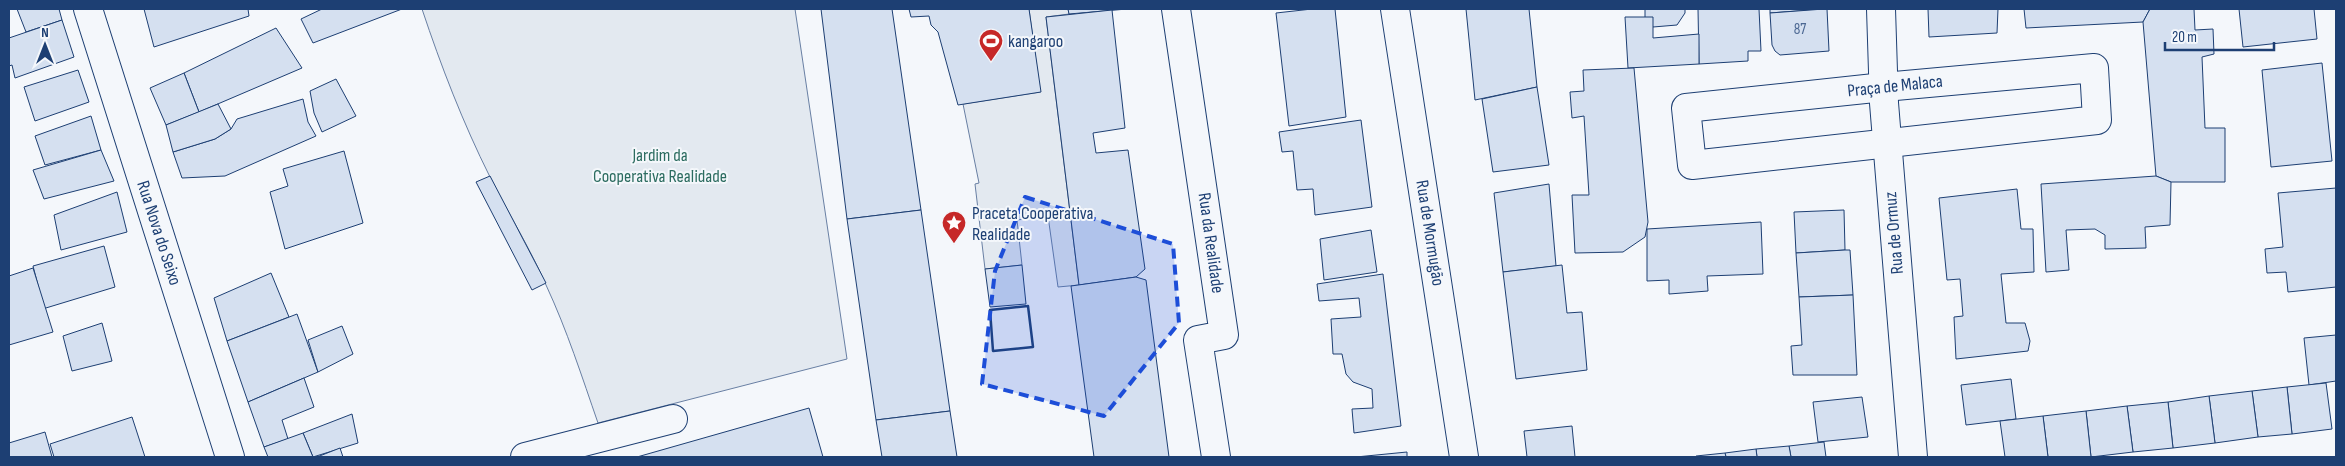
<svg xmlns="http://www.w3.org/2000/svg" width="2345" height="466" viewBox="0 0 2345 466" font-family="'Sofia Sans Condensed',sans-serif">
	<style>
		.green { fill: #e3e9f0; stroke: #687fa3 }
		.building { fill: #d5e0f0; stroke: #1d3f73 }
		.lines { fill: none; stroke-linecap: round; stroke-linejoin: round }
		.minor-casing { stroke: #1d3f73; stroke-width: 30 }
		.secondary-casing { stroke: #1d3f73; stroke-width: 30 }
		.minor { stroke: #f4f7fb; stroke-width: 28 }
		.secondary { stroke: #f4f7fb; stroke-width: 28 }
		.wall { stroke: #1d3f73; stroke-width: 2.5 }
		.marked { fill: #1d4ed8; fill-opacity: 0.2; stroke: #1d4ed8; stroke-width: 4; stroke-dasharray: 10 6; stroke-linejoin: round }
		.labels { text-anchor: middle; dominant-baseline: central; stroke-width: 4; stroke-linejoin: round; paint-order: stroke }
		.number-label { font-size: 15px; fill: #4b6792 }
		.poi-label { font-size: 18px; fill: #1d3f73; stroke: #f4f7fb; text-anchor: start }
		.street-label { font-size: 18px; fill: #1d3f73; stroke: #f4f7fb }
		.park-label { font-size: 18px; fill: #2c6c60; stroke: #f4f7fb }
	</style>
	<rect width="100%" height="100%" fill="#f4f7fb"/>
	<g class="green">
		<path d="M 422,9 L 795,9 L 847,359 L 598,423 C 582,377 567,330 546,285 C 530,248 508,213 490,177 C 463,123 441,66 422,9 Z"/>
		<path d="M 1029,9 L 1068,9 L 1069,14 L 1046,17 L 1079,285 L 1058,287 L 1048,216 L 1017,220 L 1022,265 L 985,269 L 975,184 L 979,183 L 963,104 L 1040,92 Z"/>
	</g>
	<g class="building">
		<path d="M 17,9 L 59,9 L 62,20 L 26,32 Z"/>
		<path d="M 144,9 L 248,9 L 249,16 L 154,47 Z"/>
		<path d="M 322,9 L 402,9 L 313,43 L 301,19 Z"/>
		<path d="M 821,9 L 892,9 L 921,210 L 847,219 Z"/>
		<path d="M 909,9 L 1029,9 L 1041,92 L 958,105 L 938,32 L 931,25 L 929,16 L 911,17 Z"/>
		<path d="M 1068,9 L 1127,9 L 1069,14 Z"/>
		<path d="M 1312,9 L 1335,9 L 1346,117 L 1289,126 L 1276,13 Z"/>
		<path d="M 1466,9 L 1529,9 L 1537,87 L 1475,100 Z"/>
		<path d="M 1645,9 L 1685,9 L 1685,13 L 1677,25 L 1653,27 L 1645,17 Z"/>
		<path d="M 1698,9 L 1759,9 L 1761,51 L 1748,51 L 1748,61 L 1699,64 Z"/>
		<path d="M 1770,9 L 1824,9 L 1770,13 Z"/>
		<path d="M 1824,9 L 1827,9 L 1829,51 L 1780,55 L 1775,51 L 1772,45 L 1770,13 Z"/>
		<path d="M 1928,9 L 1998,9 L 1997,33 L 1929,37 Z"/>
		<path d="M 2024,9 L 2150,9 L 2143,22 L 2026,28 Z"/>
		<path d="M 2150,9 L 2194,9 L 2195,30 L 2213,29 L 2214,54 L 2202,57 L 2205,128 L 2225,128 L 2225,182 L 2171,182 L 2156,176 L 2143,22 Z"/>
		<path d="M 2239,9 L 2314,9 L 2317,39 L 2243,47 Z"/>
		<path d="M 1112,10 L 1125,128 L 1093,133 L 1096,153 L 1128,150 L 1145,269 L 1136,277 L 1079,285 L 1046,17 Z"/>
		<path d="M 1625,17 L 1653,17 L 1653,38 L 1699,34 L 1699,64 L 1628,68 Z"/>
		<path d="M 62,20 L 74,57 L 15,78 L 12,65 L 9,66 L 9,38 Z"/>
		<path d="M 276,28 L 302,68 L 199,112 L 184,73 Z"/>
		<path d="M 2322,63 L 2332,161 L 2271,167 L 2262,70 Z"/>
		<path d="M 1634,68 L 1648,222 L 1645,237 L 1623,252 L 1575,253 L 1572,195 L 1589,195 L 1584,116 L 1572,118 L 1570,92 L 1584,91 L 1583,70 Z"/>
		<path d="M 78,70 L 89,102 L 35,121 L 24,87 Z"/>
		<path d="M 184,73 L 199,112 L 166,125 L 150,88 Z"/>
		<path d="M 336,79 L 356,116 L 322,132 L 314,113 L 310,91 Z"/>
		<path d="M 1537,87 L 1549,165 L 1493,172 L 1482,99 Z"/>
		<path d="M 303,99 L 308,122 L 316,136 L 225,176 L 182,178 L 173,152 L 215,139 L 231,129 L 237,119 Z"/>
		<path d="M 218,104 L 231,129 L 215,139 L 173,152 L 166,125 Z"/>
		<path d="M 91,116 L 101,150 L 45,165 L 35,136 Z"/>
		<path d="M 1361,120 L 1372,207 L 1315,215 L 1313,189 L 1297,190 L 1293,151 L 1282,152 L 1279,132 Z"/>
		<path d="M 101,150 L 114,181 L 44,199 L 33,170 Z"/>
		<path d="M 344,151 L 363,223 L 285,249 L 270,192 L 288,186 L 283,169 Z"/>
		<path d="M 490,176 L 546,283 L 532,290 L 476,182 Z"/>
		<path d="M 2156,176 L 2171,182 L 2170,225 L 2145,227 L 2146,248 L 2105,249 L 2105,235 L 2095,229 L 2066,230 L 2069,270 L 2046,272 L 2041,184 Z"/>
		<path d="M 1549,184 L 1556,266 L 1503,272 L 1494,193 Z"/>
		<path d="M 2336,188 L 2336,287 L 2288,292 L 2286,272 L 2267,273 L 2265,249 L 2283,247 L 2278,193 Z"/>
		<path d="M 2017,189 L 2021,229 L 2033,229 L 2034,272 L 2001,274 L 2006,323 L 2025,323 L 2030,341 L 2028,351 L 1956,359 L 1954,317 L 1963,316 L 1960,279 L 1947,280 L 1939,198 Z"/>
		<path d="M 117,192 L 127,232 L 61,250 L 54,215 Z"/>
		<path d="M 921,210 L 950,411 L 876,420 L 847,219 Z"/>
		<path d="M 1844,210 L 1845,250 L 1796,253 L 1794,212 Z"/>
		<path d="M 1761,222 L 1763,274 L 1707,276 L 1708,291 L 1669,294 L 1669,280 L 1647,281 L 1647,229 Z"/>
		<path d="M 1371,230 L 1377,272 L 1324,280 L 1320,239 Z"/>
		<path d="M 104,246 L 115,287 L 36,311 L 31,292 L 39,289 L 33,266 Z"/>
		<path d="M 1845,250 L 1850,250 L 1853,295 L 1799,297 L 1796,253 Z"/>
		<path d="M 1022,265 L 1026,304 L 990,307 L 985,269 Z"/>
		<path d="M 1562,265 L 1567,313 L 1582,312 L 1587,370 L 1516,379 L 1503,272 Z"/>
		<path d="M 33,268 L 53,332 L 9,345 L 9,276 Z"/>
		<path d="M 271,273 L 289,317 L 227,341 L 214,298 Z"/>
		<path d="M 1383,274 L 1401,426 L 1354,433 L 1352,409 L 1373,408 L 1372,389 L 1353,382 L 1346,374 L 1342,354 L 1333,354 L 1331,319 L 1361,317 L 1359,298 L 1319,301 L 1317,284 Z"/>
		<path d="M 1136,277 L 1146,280 L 1169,457 L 1094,457 L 1071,286 Z"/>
		<path d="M 1853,295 L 1857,375 L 1793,375 L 1791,346 L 1802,345 L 1799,297 Z"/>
		<path d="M 297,314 L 318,372 L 248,402 L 227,341 Z"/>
		<path d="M 102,323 L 112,361 L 72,371 L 63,336 Z"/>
		<path d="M 342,326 L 353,354 L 318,372 L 308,340 Z"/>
		<path d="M 2336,335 L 2336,381 L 2309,385 L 2304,338 Z"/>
		<path d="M 304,378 L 314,407 L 282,420 L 288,439 L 264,447 L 248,402 Z"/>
		<path d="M 2011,379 L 2016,419 L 1966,425 L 1961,385 Z"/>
		<path d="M 2326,383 L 2332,429 L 2292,434 L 2287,387 Z"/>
		<path d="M 2287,387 L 2292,434 L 2258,437 L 2252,391 Z"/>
		<path d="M 2252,391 L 2258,437 L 2215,443 L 2209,396 Z"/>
		<path d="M 2209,396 L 2215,443 L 2173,448 L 2168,402 Z"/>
		<path d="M 1862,397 L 1868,437 L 1818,442 L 1813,402 Z"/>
		<path d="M 2168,402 L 2173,448 L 2133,452 L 2127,406 Z"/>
		<path d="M 2127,406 L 2133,452 L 2091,457 L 2086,411 Z"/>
		<path d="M 809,408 L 823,457 L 637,457 Z"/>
		<path d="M 950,411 L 957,457 L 882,457 L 876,420 Z"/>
		<path d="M 2086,411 L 2091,457 L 2048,457 L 2043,416 Z"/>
		<path d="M 352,414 L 358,443 L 313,457 L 303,433 Z"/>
		<path d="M 2043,416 L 2048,457 L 2005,457 L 2000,421 Z"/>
		<path d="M 132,417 L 145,457 L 54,457 L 50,444 Z"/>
		<path d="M 1572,426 L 1575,457 L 1527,457 L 1524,431 Z"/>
		<path d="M 45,432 L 52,457 L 9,457 L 9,443 Z"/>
		<path d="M 303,433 L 313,457 L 268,457 L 264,447 Z"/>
		<path d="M 1824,442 L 1826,457 L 1791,457 L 1789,446 Z"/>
		<path d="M 1789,446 L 1791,457 L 1757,457 L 1756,449 Z"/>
		<path d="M 340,448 L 343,457 L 317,457 Z"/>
		<path d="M 1756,449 L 1757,457 L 1726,457 L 1725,453 Z"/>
		<path d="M 1407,452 L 1407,457 L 1356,457 Z"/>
		<path d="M 1725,453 L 1726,457 L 1696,457 L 1696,456 Z"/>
	</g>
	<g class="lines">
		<defs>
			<g id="minor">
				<path d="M 1176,9 L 1224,335 L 1198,340 L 1216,457"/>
				<path d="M 1395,9 L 1464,457"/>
				<path d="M 1881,9 L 1884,103 L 1913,457"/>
				<path d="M 2094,68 L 2097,120 L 1692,165 L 1686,108 L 1884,87 Z"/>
				<path d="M 525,457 L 673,419"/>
			</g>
			<path id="secondary" d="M 88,9 L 230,457"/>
		</defs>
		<use href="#minor" class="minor-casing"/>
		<use href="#secondary" class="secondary-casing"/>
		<use href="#minor" class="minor"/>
		<use href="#secondary" class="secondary"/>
		<path class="wall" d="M 1028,306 L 1033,347 L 993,351 L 990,310 Z"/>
	</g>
	<path class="marked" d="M 1025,197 L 1173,244 L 1179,323 L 1104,416 L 982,384 L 995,271 Z"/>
	<defs>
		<symbol id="stadium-pin" viewBox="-11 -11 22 30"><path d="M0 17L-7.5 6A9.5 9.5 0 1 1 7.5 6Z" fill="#c62828" stroke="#f4f7fb"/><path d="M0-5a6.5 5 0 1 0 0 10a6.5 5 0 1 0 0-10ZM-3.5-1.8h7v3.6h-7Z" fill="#fff"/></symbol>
		<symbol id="sight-pin" viewBox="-11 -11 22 30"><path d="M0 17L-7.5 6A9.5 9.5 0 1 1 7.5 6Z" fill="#c62828" stroke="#f4f7fb"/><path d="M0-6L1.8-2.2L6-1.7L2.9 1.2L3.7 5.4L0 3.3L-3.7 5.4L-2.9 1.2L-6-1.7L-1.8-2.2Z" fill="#fff"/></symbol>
	</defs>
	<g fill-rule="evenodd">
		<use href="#stadium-pin" x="977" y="27" width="28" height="38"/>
		<use href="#sight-pin" x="940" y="209" width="28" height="38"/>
	</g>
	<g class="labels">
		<g class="number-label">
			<text x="1800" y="29">87</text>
		</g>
		<g class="poi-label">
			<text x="1008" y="41">kangaroo</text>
			<text x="972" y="213">Praceta Cooperativa<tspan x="972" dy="21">Realidade</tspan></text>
		</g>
		<g class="street-label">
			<text transform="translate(1895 86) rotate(-6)">Praça de Malaca</text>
			<text transform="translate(159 233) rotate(72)">Rua Nova do Seixo</text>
			<text transform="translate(1430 233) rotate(81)">Rua de Mormugão</text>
			<text transform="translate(1894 233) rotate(-95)">Rua de Ormuz</text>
			<text transform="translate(1211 243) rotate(82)">Rua da Realidade</text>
		</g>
		<g class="park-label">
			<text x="660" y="155">Jardim da<tspan x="660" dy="21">Cooperativa Realidade</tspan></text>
		</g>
	</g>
	<rect width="2345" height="466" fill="none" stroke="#1d3f73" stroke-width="20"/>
	<g transform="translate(45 45)" stroke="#f4f7fb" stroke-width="4" paint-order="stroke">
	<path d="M0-4L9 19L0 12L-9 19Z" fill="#1d3f73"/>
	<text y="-8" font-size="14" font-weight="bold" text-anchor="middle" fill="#1d3f73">N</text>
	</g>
	<path d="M2165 42v8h109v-8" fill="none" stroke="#1d3f73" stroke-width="2.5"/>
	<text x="2172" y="42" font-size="15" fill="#1d3f73" stroke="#f4f7fb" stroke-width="4" paint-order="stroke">20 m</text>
</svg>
